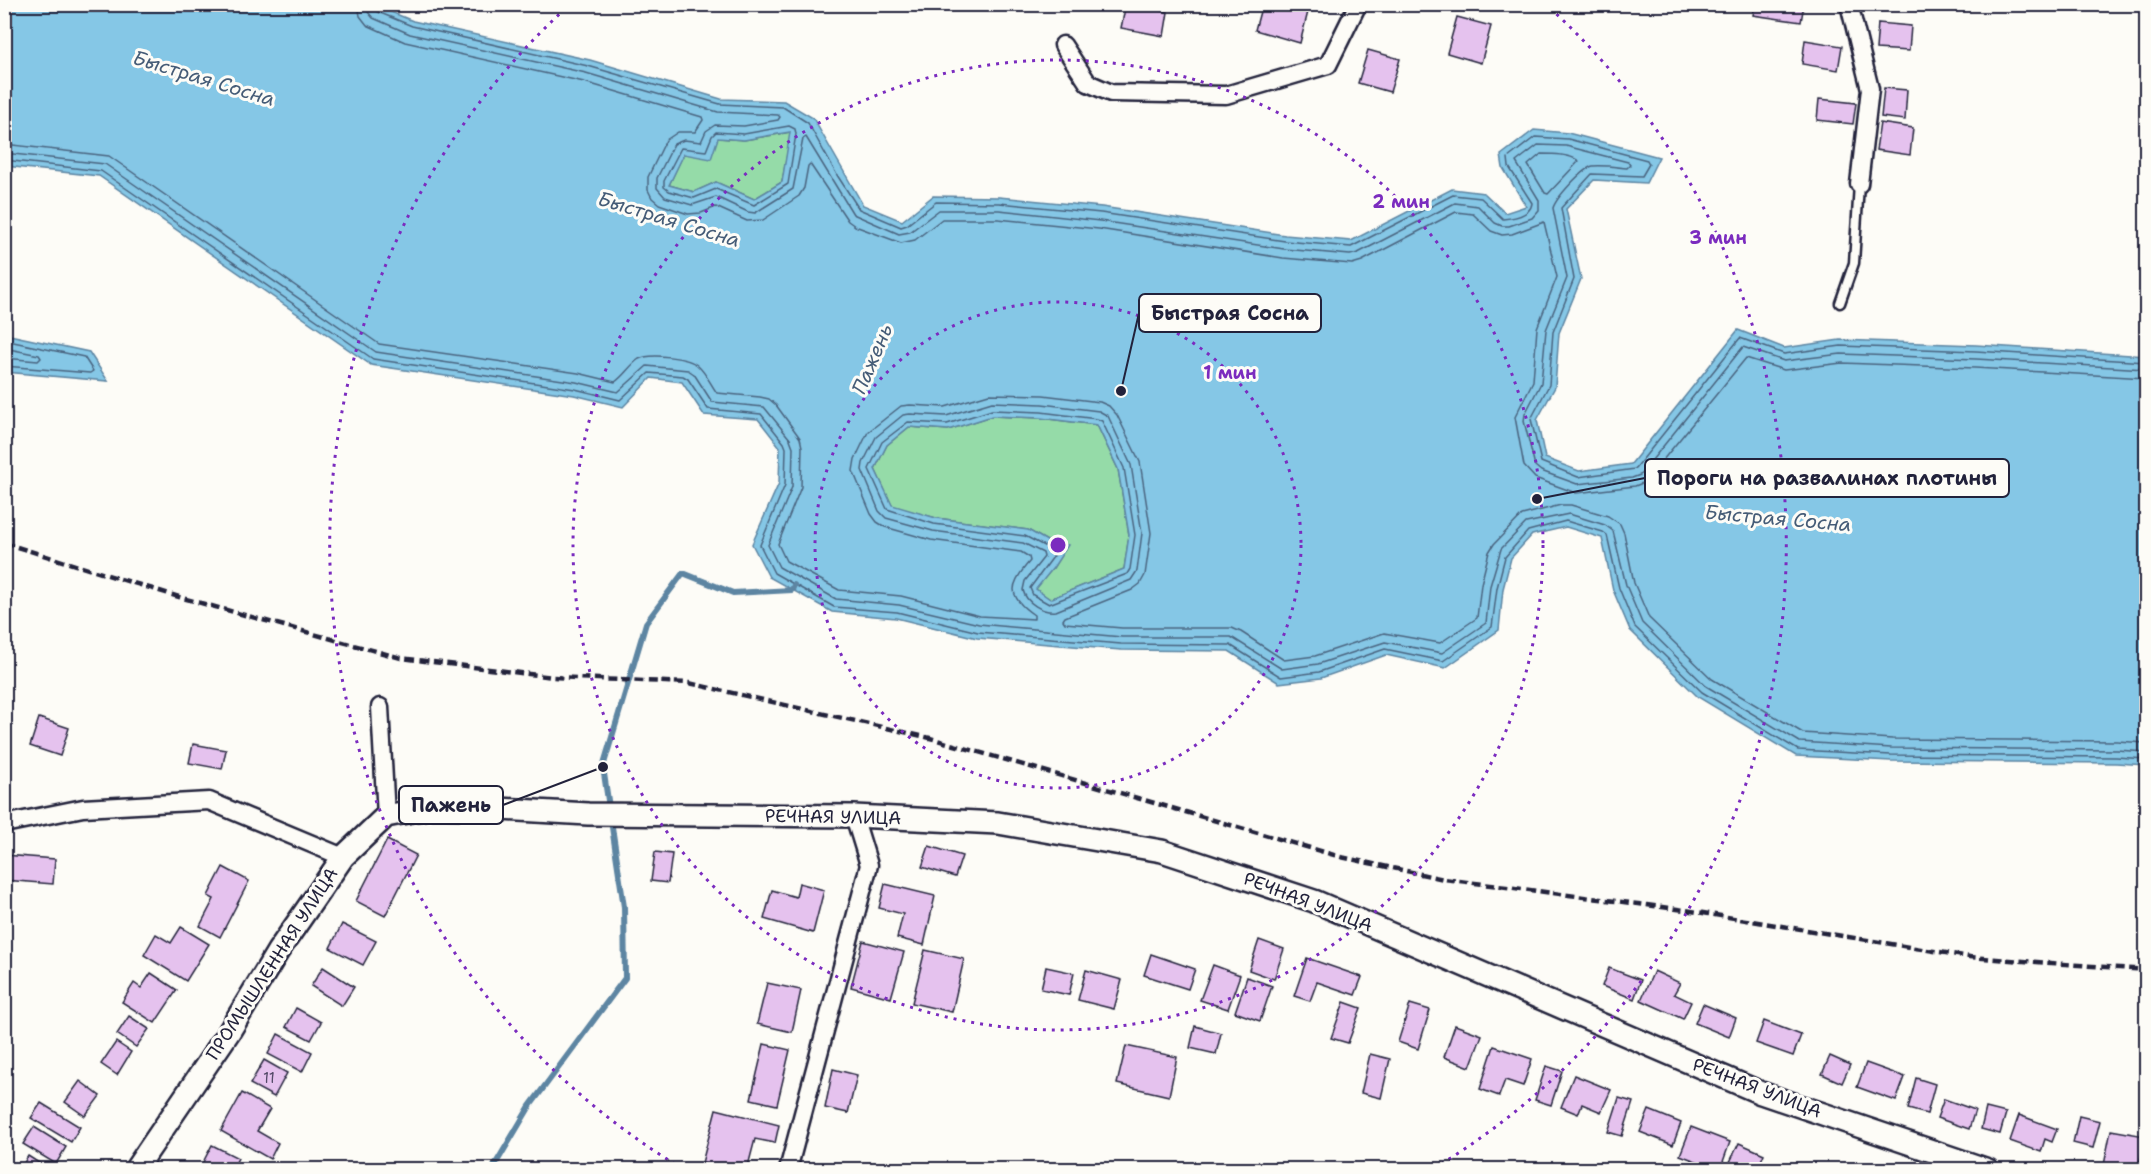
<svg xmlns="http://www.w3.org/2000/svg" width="2151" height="1174" viewBox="0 0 2151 1174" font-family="'Shantell Sans',sans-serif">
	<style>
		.green { fill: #95dba8; stroke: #5c7e72; stroke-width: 1.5 }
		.water { fill: #85c7e6; stroke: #5d85a2; stroke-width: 1.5; fill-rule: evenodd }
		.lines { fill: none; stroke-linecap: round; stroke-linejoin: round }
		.shore { stroke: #4a647f; stroke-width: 1.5 }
		.stream { stroke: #5d85a2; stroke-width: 6 }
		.building { fill: #e5c2ee; stroke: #22223b; stroke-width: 1.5 }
		.service-casing { stroke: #22223b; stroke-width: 13 }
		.minor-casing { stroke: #22223b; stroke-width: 21 }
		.tertiary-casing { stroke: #22223b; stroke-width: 26 }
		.service { stroke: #fdfcf7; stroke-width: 8 }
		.minor { stroke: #fdfcf7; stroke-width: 16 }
		.tertiary { stroke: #fdfcf7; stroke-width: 21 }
		.rail { stroke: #22223b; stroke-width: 4.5; stroke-dasharray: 9 4.5; stroke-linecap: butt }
		.ring { fill: none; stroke: #7b2cbf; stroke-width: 3; stroke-dasharray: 3 6 }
		.labels { text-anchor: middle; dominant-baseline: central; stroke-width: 6; stroke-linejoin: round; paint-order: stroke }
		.number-label { font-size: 15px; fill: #534a68 }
		.street-label { font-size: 18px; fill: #22223b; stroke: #fdfcf7 }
		.water-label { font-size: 20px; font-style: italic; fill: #455c77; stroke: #fdfcf7 }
		.centre { fill: #7b2cbf; stroke: #fdfcf7; stroke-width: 3 }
		.ring-label { font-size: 18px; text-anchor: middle; font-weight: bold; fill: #7b2cbf; stroke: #fdfcf7; stroke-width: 6; stroke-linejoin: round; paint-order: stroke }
		.leader { fill: none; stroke: #22223b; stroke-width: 2 }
		.callout-dot { fill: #22223b; stroke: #fdfcf7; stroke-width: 2 }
		.callout { fill: #fdfcf7; stroke: #22223b; stroke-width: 2 }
		.callout-label { font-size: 20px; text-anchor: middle; font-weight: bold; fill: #22223b }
	</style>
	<rect width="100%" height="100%" fill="#fdfcf7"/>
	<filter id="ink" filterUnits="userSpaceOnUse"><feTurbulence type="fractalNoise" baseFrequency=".0167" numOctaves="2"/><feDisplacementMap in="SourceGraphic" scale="12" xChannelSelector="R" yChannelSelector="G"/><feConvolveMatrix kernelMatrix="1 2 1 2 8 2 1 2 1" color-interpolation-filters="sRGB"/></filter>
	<g filter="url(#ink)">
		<g class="green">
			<path d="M 791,132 L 782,182 L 754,199 L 716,182 L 694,192 L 669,185 L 684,153 L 717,138 L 744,140 Z"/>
			<path d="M 992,416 L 1040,418 L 1097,425 L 1118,469 L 1129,535 L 1124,569 L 1050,599 L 1035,589 L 1053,568 L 1067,545 L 1047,541 L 1028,530 L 936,518 L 892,506 L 875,469 L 887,445 L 909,427 L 948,430 Z"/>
		</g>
		<g class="water">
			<path d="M 5,4 L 374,5 L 413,21 L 590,60 L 721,99 L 784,101 L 813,118 L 863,205 L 902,221 L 933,196 L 999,197 L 1102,207 L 1285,235 L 1351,241 L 1452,189 L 1484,193 L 1505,213 L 1526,206 L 1503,168 L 1501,155 L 1534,130 L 1568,133 L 1659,157 L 1646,183 L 1594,180 L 1566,209 L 1581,279 L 1559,333 L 1555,387 L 1537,420 L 1545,458 L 1579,471 L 1631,464 L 1738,330 L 1784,348 L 1840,340 L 1976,345 L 2146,356 L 2146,765 L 2116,763 L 1891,761 L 1796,756 L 1698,697 L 1630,630 L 1613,590 L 1602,538 L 1566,527 L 1532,535 L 1511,558 L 1503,589 L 1499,630 L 1445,668 L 1386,655 L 1321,678 L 1279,683 L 1229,651 L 1121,650 L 977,638 L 896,618 L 832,612 L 769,577 L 752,544 L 779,483 L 780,447 L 758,419 L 704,415 L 682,382 L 651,378 L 623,407 L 574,395 L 371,365 L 99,176 L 5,166 ZM 790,132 L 782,182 L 754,199 L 716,182 L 694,192 L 669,185 L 684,154 L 711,159 L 718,138 L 744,140 ZM 992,416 L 1040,418 L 1097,425 L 1118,469 L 1129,535 L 1124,569 L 1050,599 L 1036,589 L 1053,568 L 1068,545 L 1047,541 L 1028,530 L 936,518 L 892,505 L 875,469 L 887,445 L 909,427 L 948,430 Z"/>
			<path d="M 5,334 L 89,352 L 108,381 L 5,372 Z"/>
		</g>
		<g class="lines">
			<g class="shore">
				<path d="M 358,4 L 360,16 L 367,25 L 405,42 L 584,82 L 702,117 L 703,120 L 695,132 L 678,132 L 666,140 L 648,177 L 648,190 L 652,198 L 659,204 L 688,214 L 701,213 L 716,207 L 747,221 L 763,220 L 799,196 L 804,188 L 808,166 L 810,164 L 848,221 L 855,226 L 901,243 L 915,240 L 942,219 L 998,219 L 1099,229 L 1283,258 L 1352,264 L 1362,261 L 1456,212 L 1473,214 L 1491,231 L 1502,235 L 1512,234 L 1544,222 L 1557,277 L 1537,328 L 1533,381 L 1515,417 L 1524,466 L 1535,478 L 1576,493 L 1635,486 L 1645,482 L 1746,358 L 1784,370 L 1842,363 L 1975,368 L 2146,378"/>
				<path d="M 367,4 L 368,12 L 373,18 L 410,34 L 586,73 L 718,112 L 778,115 L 780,117 L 778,120 L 744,126 L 715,125 L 706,131 L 701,142 L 684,140 L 674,144 L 657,178 L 657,188 L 665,197 L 692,205 L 716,197 L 748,212 L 755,213 L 793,189 L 803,139 L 806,137 L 853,214 L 899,234 L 910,232 L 939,210 L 999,210 L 1100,221 L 1284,249 L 1350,255 L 1358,253 L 1455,203 L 1478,206 L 1495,223 L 1502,226 L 1509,226 L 1532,218 L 1539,210 L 1539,200 L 1516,162 L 1538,145 L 1566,146 L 1628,162 L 1630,165 L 1627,168 C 1616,167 1604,165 1593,166 C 1583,168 1556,198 1553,208 L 1567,278 L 1546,330 L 1541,383 L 1525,414 L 1524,421 L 1535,466 L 1541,471 L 1577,484 L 1632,478 L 1640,475 L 1743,347 L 1784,361 L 1841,354 L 1976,359 L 2146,369"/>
				<path d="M 374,4 L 378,12 L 412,26 L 588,66 L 720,104 L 783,107 L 808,123 L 837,175 L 859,209 L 901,227 L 907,225 L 936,202 L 999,203 L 1101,213 L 1285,241 L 1351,247 L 1453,195 L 1481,198 L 1503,219 C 1514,218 1531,215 1532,203 L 1509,167 L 1508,158 L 1535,137 L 1568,139 L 1647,160 L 1649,164 L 1642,176 L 1592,174 L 1561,208 L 1574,279 L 1553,332 L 1549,385 L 1531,419 L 1541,462 L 1578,477 L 1635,469 L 1740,338 L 1784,354 L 1841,346 L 1976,351 L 2146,362"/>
				<path d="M 789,126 L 795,129 L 796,134 L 788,184 L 754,205 L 716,189 L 694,198 L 669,191 L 664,187 L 664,181 L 681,148 L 706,151 L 712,136 L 716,132 L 744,134 Z"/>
				<path d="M 4,144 L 109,156 L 379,344 L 578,373 L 615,382 C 624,376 630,365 639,359 C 650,353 689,357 698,366 C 706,373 711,385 717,393 L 760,397 L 769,399 L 776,405 L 800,438 L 802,447 L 801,487 L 778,544 L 786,561 L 839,590 L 901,596 L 980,616 L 1034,619 L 1034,615 C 1006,596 1010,584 1030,561 L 1029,557 L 1021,552 L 931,540 L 885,527 L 877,522 L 871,514 L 853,471 L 855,459 L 868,432 L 901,406 L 910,405 L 945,407 L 989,394 L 1043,395 L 1100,402 L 1109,406 L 1117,415 L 1140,462 L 1151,533 L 1145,575 L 1140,584 L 1132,590 L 1065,617 L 1063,620 L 1065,623 L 1122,628 L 1232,628 L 1241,632 L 1284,660 L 1315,656 L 1384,633 L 1440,643 L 1477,618 L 1481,584 L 1489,552 L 1494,544 L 1522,515 L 1561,505 L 1571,505 L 1608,516 L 1620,524 L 1624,533 L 1634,583 L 1649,618 L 1712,679 L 1803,733 L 1892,739 L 2117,741 L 2146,743"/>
				<path d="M 4,153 L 105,164 L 376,352 L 576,382 L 618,392 L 647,366 L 688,370 L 694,374 L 712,402 L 764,407 L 790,439 L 793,447 L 792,487 L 768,545 L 779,567 L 836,599 L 899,605 L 979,624 L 1122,637 L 1231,637 L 1282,669 L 1318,664 L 1385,642 L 1442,653 L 1486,623 L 1490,586 L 1501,549 L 1526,523 L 1569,514 L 1605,525 L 1613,531 L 1626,585 L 1642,623 L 1706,686 L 1800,742 L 1891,748 L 2117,750 L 2146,752"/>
				<path d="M 1541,154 C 1554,154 1569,154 1579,161 L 1548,194 L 1545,193 L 1528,165 Z"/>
				<path d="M 4,160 L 101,171 L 373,359 L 575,389 L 620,400 L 649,373 L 683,376 L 688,379 L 708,409 L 761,414 L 784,443 L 786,448 L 785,485 L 760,545 L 774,573 L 834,607 L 897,612 L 978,632 L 1121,644 L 1230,645 L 1281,677 L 1319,672 L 1385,649 L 1443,661 L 1492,627 L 1497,588 L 1505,557 L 1528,531 L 1566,521 L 1603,532 L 1607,535 L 1619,588 L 1635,627 L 1702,692 L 1798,750 L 1891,755 L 2116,757 L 2146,759"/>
				<path d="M 4,340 L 84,357 L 93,371 L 90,373 L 4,366"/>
				<path d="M 4,348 L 39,355 L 41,358 L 38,361 L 4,358"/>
				<path d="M 992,402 L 1042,404 L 1099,411 L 1108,416 L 1131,465 L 1142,533 L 1137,571 L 1131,580 L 1056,611 C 1043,613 1026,603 1023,590 L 1025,581 L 1044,557 L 1043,553 L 1023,543 L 933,531 L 886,518 L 879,511 L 862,470 L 863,463 L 876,437 L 903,415 L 910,414 L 946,416 Z"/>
				<path d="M 992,410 L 1041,412 L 1097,419 L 1102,421 L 1124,468 L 1135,535 L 1130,569 L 1127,574 L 1049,604 L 1033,595 L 1030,588 L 1056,553 L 1055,549 L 1044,546 L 1025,536 L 934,524 L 887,509 L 869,469 L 882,442 L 908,422 L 947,424 Z"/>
			</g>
			<path class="stream" d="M 492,1170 L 530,1106 L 625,978 L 624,907 L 603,767 L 646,623 L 683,573 L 733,593 L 792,590 L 794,585"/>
		</g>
		<g class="building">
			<path d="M 1126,4 L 1168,12 L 1164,36 L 1121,28 Z"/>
			<path d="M 1262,4 L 1282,7 L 1283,4 L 1310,4 L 1300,43 L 1255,30 Z"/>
			<path d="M 1755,4 L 1804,4 L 1801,22 L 1753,15 Z"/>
			<path d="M 1457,17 L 1491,26 L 1481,63 L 1447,53 Z"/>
			<path d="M 1878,23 L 1911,26 L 1909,51 L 1876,49 Z"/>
			<path d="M 1805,40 L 1842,46 L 1838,70 L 1802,64 Z"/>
			<path d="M 1368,50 L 1400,59 L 1390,92 L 1358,83 Z"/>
			<path d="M 1884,88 L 1907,90 L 1905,120 L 1881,117 Z"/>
			<path d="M 1819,99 L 1856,103 L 1853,124 L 1817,120 Z"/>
			<path d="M 1880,123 L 1913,128 L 1910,155 L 1876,150 Z"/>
			<path d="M 39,718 L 69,728 L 60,756 L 30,746 Z"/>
			<path d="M 193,744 L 226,750 L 222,769 L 189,763 Z"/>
			<path d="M 387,840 L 416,855 L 385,916 L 356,901 Z"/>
			<path d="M 929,846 L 962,856 L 955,877 L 922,867 Z"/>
			<path d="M 655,852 L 672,854 L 668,883 L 651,881 Z"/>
			<path d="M 4,855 L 55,859 L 53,884 L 4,880 Z"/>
			<path d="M 223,867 L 249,881 L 220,937 L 200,926 L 214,899 L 208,896 Z"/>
			<path d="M 799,883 L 824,890 L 813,933 L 764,919 L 772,890 L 796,897 Z"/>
			<path d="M 885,884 L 935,896 L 924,945 L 897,938 L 903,914 L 879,908 Z"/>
			<path d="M 342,924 L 376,941 L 363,965 L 330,948 Z"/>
			<path d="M 181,927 L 209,944 L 186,981 L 144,955 L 156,934 L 171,943 Z"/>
			<path d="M 1259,940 L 1284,949 L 1274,979 L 1249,970 Z"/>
			<path d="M 863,941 L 904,952 L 891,998 L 851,987 Z"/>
			<path d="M 925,950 L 964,959 L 952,1012 L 912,1003 Z"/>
			<path d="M 1151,954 L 1195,969 L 1188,989 L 1144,975 Z"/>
			<path d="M 1307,958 L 1362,977 L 1355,995 L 1317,982 L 1310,1001 L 1294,996 Z"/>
			<path d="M 1213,965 L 1240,975 L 1228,1009 L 1200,1000 Z"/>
			<path d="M 323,967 L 354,987 L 342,1006 L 311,986 Z"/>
			<path d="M 1046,967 L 1074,973 L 1069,995 L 1041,989 Z"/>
			<path d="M 1609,968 L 1641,980 L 1634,999 L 1602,986 Z"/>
			<path d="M 1086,970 L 1122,980 L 1114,1009 L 1078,1000 Z"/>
			<path d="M 1654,971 L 1680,983 L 1674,994 L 1691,1002 L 1683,1019 L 1641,1000 Z"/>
			<path d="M 151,973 L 177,990 L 155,1023 L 122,1002 L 134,983 L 141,988 Z"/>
			<path d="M 1247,977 L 1272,986 L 1260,1021 L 1235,1012 Z"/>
			<path d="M 767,983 L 801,990 L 792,1032 L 757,1024 Z"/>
			<path d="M 1344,1002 L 1361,1008 L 1348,1043 L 1331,1038 Z"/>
			<path d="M 1410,1004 L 1430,1010 L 1418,1049 L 1398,1042 Z"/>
			<path d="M 1703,1004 L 1736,1018 L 1729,1037 L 1695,1023 Z"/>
			<path d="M 296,1008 L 321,1022 L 311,1040 L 286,1027 Z"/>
			<path d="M 129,1016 L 149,1029 L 136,1047 L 117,1034 Z"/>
			<path d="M 1764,1021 L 1801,1035 L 1793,1056 L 1756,1043 Z"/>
			<path d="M 1455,1025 L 1482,1035 L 1470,1067 L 1444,1057 Z"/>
			<path d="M 1195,1026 L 1221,1033 L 1216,1054 L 1190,1048 Z"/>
			<path d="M 278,1034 L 312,1052 L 302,1072 L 268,1054 Z"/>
			<path d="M 116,1042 L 131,1052 L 117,1075 L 101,1064 Z"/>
			<path d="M 764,1044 L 790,1050 L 777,1105 L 751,1099 Z"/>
			<path d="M 1126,1046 L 1177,1057 L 1169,1096 L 1117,1084 Z"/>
			<path d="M 1494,1046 L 1532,1059 L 1523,1086 L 1505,1080 L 1499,1096 L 1480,1089 Z"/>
			<path d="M 1370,1054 L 1390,1059 L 1381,1098 L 1361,1093 Z"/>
			<path d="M 1830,1056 L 1850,1065 L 1842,1083 L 1822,1074 Z"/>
			<path d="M 264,1060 L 287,1073 L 274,1097 L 250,1084 Z"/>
			<path d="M 1866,1063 L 1905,1077 L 1896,1101 L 1857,1087 Z"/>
			<path d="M 1546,1066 L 1562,1071 L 1551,1105 L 1535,1100 Z"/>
			<path d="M 833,1069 L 857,1075 L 848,1113 L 825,1108 Z"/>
			<path d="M 1574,1075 L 1611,1090 L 1601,1112 L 1582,1104 L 1578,1114 L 1561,1107 Z"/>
			<path d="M 1916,1078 L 1935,1084 L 1927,1114 L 1908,1109 Z"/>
			<path d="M 80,1081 L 100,1096 L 85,1116 L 65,1102 Z"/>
			<path d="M 242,1093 L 270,1109 L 257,1131 L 278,1143 L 270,1159 L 221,1131 Z"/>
			<path d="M 1619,1098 L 1633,1102 L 1622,1136 L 1608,1132 Z"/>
			<path d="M 1944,1099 L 1975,1110 L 1969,1129 L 1937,1118 Z"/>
			<path d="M 41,1103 L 80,1127 L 71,1142 L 31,1118 Z"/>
			<path d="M 1986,1108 L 2006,1113 L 2000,1134 L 1981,1129 Z"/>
			<path d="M 716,1109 L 779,1125 L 775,1143 L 755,1139 L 747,1170 L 726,1170 L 702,1163 Z"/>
			<path d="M 1649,1110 L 1681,1123 L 1673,1145 L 1640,1132 Z"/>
			<path d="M 2019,1115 L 2057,1129 L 2052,1142 L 2045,1139 L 2041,1152 L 2010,1141 Z"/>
			<path d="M 2079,1116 L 2100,1121 L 2093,1148 L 2073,1143 Z"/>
			<path d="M 34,1127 L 66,1147 L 56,1164 L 23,1144 Z"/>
			<path d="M 1691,1127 L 1730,1142 L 1720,1170 L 1680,1155 Z"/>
			<path d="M 2111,1130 L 2145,1136 L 2138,1170 L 2103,1170 Z"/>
			<path d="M 1739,1143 L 1764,1154 L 1757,1170 L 1748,1170 L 1730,1162 Z"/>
			<path d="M 212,1145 L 238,1158 L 232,1170 L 199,1170 Z"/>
			<path d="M 28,1156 L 50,1170 L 28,1170 L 22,1166 Z"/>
		</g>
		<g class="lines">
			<defs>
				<path id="service" d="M 1840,303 L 1854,263 L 1859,184"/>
				<g id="minor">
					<path d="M 1849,4 L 1870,89 L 1859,184"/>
					<path d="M 1063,45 L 1088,83 L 1111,93 L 1226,95 L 1328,65 L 1358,4"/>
					<path d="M 380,707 L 386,816"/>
					<path d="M 4,824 L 83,808 L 209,801 L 343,857"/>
					<path d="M 788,1170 L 869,865 L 854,816"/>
				</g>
				<path id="tertiary" d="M 135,1170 L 229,1032 L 278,951 L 343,857 L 386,816 L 433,807 L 482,808 L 588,814 L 854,816 L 998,823 L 1162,851 L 1314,901 L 1761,1093 L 1988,1170"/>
			</defs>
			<use href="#service" class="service-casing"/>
			<use href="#minor" class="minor-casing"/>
			<use href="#tertiary" class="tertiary-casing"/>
			<use href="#service" class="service"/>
			<use href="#minor" class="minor"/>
			<use href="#tertiary" class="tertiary"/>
			<path class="rail" d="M 4,543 L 179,597 L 401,658 L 553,677 L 689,683 L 930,738 L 1341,857 L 1444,879 L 1685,910 L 1970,957 L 2146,970"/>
		</g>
	</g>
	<g class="ring">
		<circle cx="1058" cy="545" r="243"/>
		<circle cx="1058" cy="545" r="485"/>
		<path d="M683 1169A728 728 0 0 1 566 8M1550 8A728 728 0 0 1 1433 1169"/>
	</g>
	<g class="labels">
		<g class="number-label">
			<text x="269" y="1078">11</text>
		</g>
		<g class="street-label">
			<text transform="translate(833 817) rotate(1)">РЕЧНАЯ УЛИЦА</text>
			<text transform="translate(1308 902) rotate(21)">РЕЧНАЯ УЛИЦА</text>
			<text transform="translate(272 964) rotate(-57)">ПРОМЫШЛЕННАЯ УЛИЦА</text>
			<text transform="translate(1757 1088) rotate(21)">РЕЧНАЯ УЛИЦА</text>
		</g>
		<g class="water-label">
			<text transform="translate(204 78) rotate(17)">Быстрая Сосна</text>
			<text transform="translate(669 219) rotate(17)">Быстрая Сосна</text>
			<text transform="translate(872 359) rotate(-67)">Пажень</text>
			<text transform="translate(1778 518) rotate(5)">Быстрая Сосна</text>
		</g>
	</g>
	<circle cx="1058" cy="545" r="9" class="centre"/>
	<g class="ring-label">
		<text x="1401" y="208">2 мин</text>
		<text x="1718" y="244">3 мин</text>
		<text x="1230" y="379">1 мин</text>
	</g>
	<path class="leader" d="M1121 391L1139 313M1537 499L1645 478M603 767L503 805"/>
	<g class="callout-dot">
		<circle cx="1121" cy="391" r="6"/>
		<circle cx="1537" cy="499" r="6"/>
		<circle cx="603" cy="767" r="6"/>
	</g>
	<g class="callout">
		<rect x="1139" y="294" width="182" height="38" rx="6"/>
		<rect x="1645" y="459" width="364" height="38" rx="6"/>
		<rect x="399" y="786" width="104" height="38" rx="6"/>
	</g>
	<g class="callout-label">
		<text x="1230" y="320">Быстрая Сосна</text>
		<text x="1827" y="485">Пороги на развалинах плотины</text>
		<text x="451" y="812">Пажень</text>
	</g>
	<rect width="2151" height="1174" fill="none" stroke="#fdfcf7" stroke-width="24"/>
	<rect x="12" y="12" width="2127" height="1150" fill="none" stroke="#22223b" stroke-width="2" filter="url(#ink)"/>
</svg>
